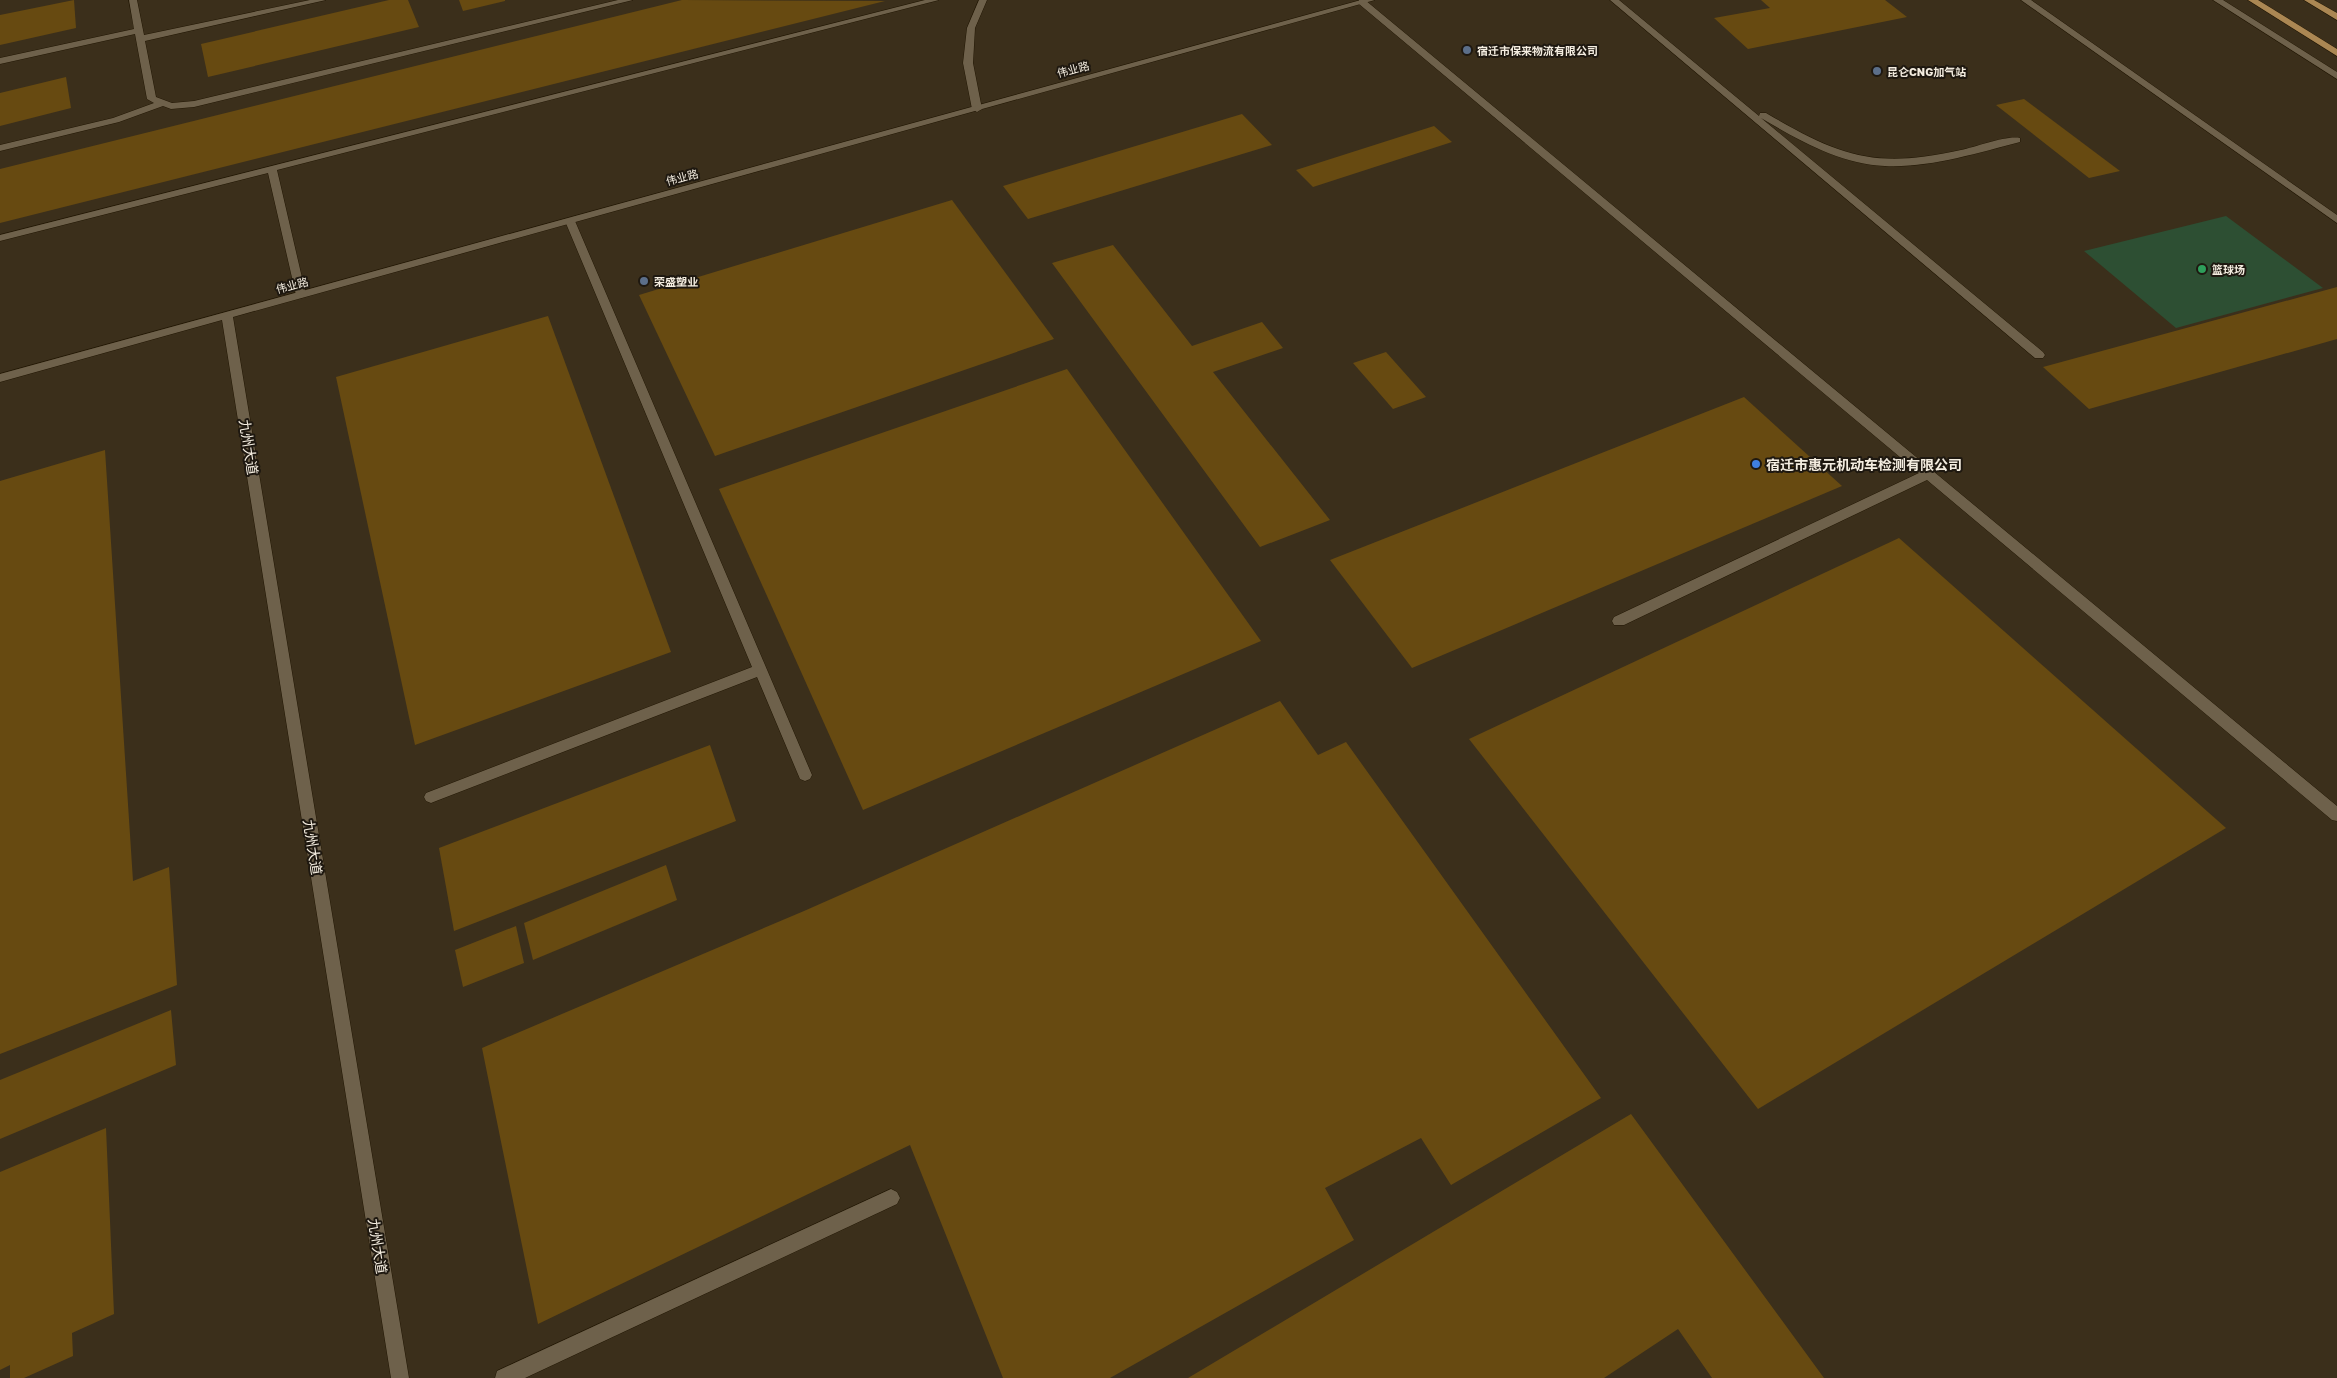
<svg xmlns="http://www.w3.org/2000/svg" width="2337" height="1378" viewBox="0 0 2337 1378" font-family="'Golos Text','Noto Sans SC',sans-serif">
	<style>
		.green { fill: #2d4f33 }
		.building { fill: #674a11 }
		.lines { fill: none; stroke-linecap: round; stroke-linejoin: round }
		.service-casing { stroke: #221704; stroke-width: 1 }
		.tertiary-casing { stroke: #221704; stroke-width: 1 }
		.primary-casing { stroke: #221704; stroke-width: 1 }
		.service { fill: #6e614b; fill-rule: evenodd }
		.tertiary { fill: #6e614b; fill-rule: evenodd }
		.primary { fill: #ab8753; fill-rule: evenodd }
		.service-dot { fill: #5c6f8a; stroke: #1e1810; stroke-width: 2 }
		.leisure-dot { fill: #2e9e5b; stroke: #1e1810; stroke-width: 2 }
		.shop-dot { fill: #3f7fe0; stroke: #1e1810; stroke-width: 2 }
		.labels { text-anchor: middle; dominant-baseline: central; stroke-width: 4; stroke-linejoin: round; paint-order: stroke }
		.far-poi-label { font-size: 11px; font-weight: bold; fill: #f4ede0; stroke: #1e1810; text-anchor: start }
		.far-street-label { font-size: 11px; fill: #f4ede0; stroke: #1e1810 }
		.street-label { font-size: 14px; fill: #f4ede0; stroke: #1e1810 }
		.poi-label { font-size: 14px; font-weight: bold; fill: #f4ede0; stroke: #1e1810; text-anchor: start }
	</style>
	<rect width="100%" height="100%" fill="#3b2f1b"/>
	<path class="green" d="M 2226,216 L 2323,288 L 2176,328 L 2084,251 Z"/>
	<g class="building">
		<path d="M 74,0 L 76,28 L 0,45 L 0,15 Z"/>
		<path d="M 389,0 L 408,0 L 419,27 L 208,77 L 201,44 Z"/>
		<path d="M 459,0 L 505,0 L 505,1 L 463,11 Z"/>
		<path d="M 682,0 L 885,1 L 0,223 L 0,169 Z"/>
		<path d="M 1761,0 L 1885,0 L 1907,17 L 1748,49 L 1714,18 L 1770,8 Z"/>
		<path d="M 66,77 L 71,108 L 0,126 L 0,93 Z"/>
		<path d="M 2024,99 L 2120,171 L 2089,178 L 1996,105 Z"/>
		<path d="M 1242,114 L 1272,145 L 1028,219 L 1003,186 Z"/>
		<path d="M 1434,126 L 1452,142 L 1313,187 L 1296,170 Z"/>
		<path d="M 952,200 L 1054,339 L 715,456 L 639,295 Z"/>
		<path d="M 1113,245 L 1192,346 L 1262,322 L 1283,348 L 1213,372 L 1330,520 L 1260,547 L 1052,263 Z"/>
		<path d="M 2337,287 L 2337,339 L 2089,409 L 2043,367 Z"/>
		<path d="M 548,316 L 671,652 L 415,745 L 336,377 Z"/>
		<path d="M 1386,352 L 1426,397 L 1393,409 L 1353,363 Z"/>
		<path d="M 1067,369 L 1261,641 L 863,810 L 719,489 Z"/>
		<path d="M 1744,397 L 1842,486 L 1412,668 L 1330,560 Z"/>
		<path d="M 105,450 L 133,881 L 169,867 L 177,985 L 0,1054 L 0,481 Z"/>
		<path d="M 1899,538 L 2226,828 L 1758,1109 L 1469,739 Z"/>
		<path d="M 1280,701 L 1318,755 L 1346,742 L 1601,1098 L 1451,1185 L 1421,1138 L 1325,1188 L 1354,1240 L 1110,1378 L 1003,1378 L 910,1145 L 538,1324 L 482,1048 L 804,911 Z"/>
		<path d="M 710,745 L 736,821 L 454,931 L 439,848 Z"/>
		<path d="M 666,865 L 677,900 L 533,960 L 524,923 Z"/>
		<path d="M 516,926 L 524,963 L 463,987 L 455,950 Z"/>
		<path d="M 171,1010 L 176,1065 L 0,1139 L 0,1080 Z"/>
		<path d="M 1631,1114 L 1824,1378 L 1712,1378 L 1678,1329 L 1604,1378 L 1188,1378 Z"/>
		<path d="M 106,1128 L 114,1314 L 72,1333 L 73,1356 L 24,1378 L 10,1378 L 10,1365 L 0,1370 L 0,1172 Z"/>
	</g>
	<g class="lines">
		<defs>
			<g id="service">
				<path d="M 129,0 L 137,0 L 144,35 L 310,0 L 326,0 L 145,41 L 156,97 L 172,103 L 194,101 L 618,0 L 633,0 L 194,107 L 171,109 L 163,106 L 119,122 L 0,151 L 0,145 L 113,118 L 154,103 L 147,99 L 135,34 L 0,64 L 0,58 L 134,29 Z"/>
				<path d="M 925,0 L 939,0 L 277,170 L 306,295 L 301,298 L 296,295 L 268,173 L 0,241 L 0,235 Z"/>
				<path d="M 979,0 L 987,0 L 975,28 L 973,63 L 982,109 L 977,112 L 972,109 L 963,63 L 967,28 Z"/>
				<path d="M 1359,0 L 1365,0 L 2337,806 L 2337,821 L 2332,820 L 1927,480 L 1624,625 L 1614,625 L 1612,621 L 1614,617 L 1919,473 L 1359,4 Z"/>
				<path d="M 1610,0 L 1619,0 L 1759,116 L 1760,113 L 1766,113 C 1841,157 1875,169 1961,150 C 1976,147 2007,135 2020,138 L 2020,142 C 1977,153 1930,168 1885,166 C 1840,164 1798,140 1761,118 L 2043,352 L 2045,355 L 2043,358 L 2035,358 Z"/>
				<path d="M 2021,0 L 2031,0 L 2337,215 L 2337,223 Z"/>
				<path d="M 2213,0 L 2223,0 L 2337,72 L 2337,79 Z"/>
				<path d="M 570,218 L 575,221 L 812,775 L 810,779 L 805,781 L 800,779 L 757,677 L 436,801 L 431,803 L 426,801 L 424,797 L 426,793 L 752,667 L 565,221 Z"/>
				<path d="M 891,1189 L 897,1192 L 900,1198 L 897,1204 L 525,1378 L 495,1378 L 497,1371 Z"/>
			</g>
			<path id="tertiary" d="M 1361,0 L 1375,0 L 233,317 L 409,1378 L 391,1378 L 222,320 L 0,382 L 0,374 Z"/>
			<g id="primary">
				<path d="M 2248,0 L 2258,0 L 2337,49 L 2337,56 Z"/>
				<path d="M 2304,0 L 2314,0 L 2337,13 L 2337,20 Z"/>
			</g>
		</defs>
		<use href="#service" class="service-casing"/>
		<use href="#tertiary" class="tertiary-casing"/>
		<use href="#primary" class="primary-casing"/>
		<use href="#service" class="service"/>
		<use href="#tertiary" class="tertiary"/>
		<use href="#primary" class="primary"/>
	</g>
	<g class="service-dot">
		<circle cx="1467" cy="50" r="5"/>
		<circle cx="1877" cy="71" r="5"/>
		<circle cx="644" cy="281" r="5"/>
	</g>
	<circle class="leisure-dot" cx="2202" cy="269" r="5"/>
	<circle class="shop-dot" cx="1756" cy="464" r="5"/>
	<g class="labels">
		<g class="far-poi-label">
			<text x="1477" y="50">宿迁市保来物流有限公司</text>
			<text x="1887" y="71">昆仑CNG加气站</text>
			<text x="2212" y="269">篮球场</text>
			<text x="654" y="281">荣盛塑业</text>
		</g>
		<g class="far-street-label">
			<text transform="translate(1073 69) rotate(-15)">伟业路</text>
			<text transform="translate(682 177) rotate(-15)">伟业路</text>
			<text transform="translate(292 285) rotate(-15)">伟业路</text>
		</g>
		<g class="street-label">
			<text transform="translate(249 447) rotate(81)">九州大道</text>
			<text transform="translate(313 847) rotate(81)">九州大道</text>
			<text transform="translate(378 1246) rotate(81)">九州大道</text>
		</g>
		<g class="poi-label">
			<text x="1766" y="464">宿迁市惠元机动车检测有限公司</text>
		</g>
	</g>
</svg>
